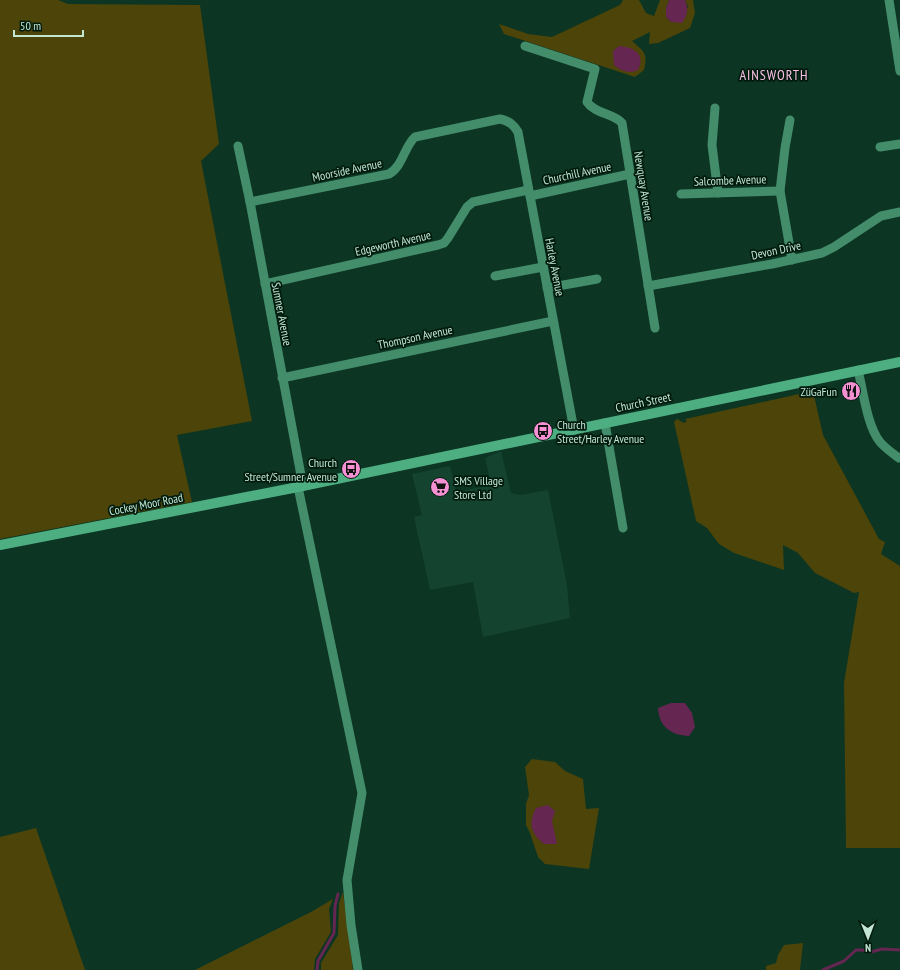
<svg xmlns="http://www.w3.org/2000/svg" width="900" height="970" viewBox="0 0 900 970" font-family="'PT Sans Narrow',sans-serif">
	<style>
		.built { fill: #14432f }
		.green { fill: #4c4408 }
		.water { fill: #652652 }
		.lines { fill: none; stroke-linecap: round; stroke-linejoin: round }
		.stream { stroke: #652652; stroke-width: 3 }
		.minor { stroke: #438d6b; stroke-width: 9 }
		.major { stroke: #4dae82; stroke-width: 10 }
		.labels { text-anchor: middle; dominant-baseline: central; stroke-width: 3.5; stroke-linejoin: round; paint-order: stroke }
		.street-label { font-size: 12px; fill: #c2e6d2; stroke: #001b0e }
		.poi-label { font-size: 12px; fill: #c2e6d2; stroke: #001b0e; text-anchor: end }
		.quarter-label { font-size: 14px; letter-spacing: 1px; fill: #fac0e4; stroke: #001b0e }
	</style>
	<rect width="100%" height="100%" fill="#0c3523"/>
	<path class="built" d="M 501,451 L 511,493 L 520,495 L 548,490 L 567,585 L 570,618 L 483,637 L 473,582 L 430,590 L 414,517 L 422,515 L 412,474 L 450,466 L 456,492 L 491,485 L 485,458 Z"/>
	<g class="green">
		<path d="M 0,0 L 58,0 L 68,4 L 200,5 L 219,144 L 201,161 L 252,421 L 177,435 L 192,502 L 0,539 Z"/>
		<path d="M 623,0 L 639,0 L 646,13 L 654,16 L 660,0 L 669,0 L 666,8 L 666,17 L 671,22 L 688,7 L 685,0 L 693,0 L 695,13 L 690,28 L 658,43 L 649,44 L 650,32 L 632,41 C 644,52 648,52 644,70 L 635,77 L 504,34 L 499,24 L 528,34 L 552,37 L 620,5 Z"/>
		<path d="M 813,391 L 823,435 L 879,539 L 885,542 L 881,554 L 900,566 L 900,848 L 846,848 L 844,683 L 859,592 L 854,593 L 815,573 L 798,553 L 783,545 L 784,570 L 734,553 L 719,544 L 707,528 L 696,521 L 674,422 L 677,419 L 684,423 L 687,421 L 685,419 Z"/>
		<path d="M 532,759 L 555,762 L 565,771 L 583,779 L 586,809 L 599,808 L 589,869 L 545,864 L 538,857 L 530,833 L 526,825 L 526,804 L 529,795 L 525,767 Z"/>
		<path d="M 36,828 L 85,970 L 0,970 L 0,837 Z"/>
		<path d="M 343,892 L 353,970 L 321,970 L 321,963 L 338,935 L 339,903 Z"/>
		<path d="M 333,899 L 329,909 L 331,932 L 315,959 L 314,970 L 195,970 L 311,912 Z"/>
		<path d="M 803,943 L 800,970 L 766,970 L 766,966 L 776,963 L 778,955 L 784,945 Z"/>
	</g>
	<g class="water">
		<path d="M 669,0 L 685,0 C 689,9 687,16 682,23 L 671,22 L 666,17 L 666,8 Z"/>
		<path d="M 619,46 C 634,47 646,54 638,70 C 629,74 621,71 614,65 L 613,51 Z"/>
		<path d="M 671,703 L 685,703 L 692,713 L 695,727 L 689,736 C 671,735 659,727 658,708 Z"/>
		<path d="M 548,805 L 555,811 L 552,821 L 557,844 L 544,844 C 531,833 528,824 536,808 Z"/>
	</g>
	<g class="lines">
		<g class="stream">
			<path d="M 317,970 L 318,961 L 334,933 L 335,906 L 338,894"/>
			<path d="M 823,970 L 844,961 L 856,950 L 862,950 L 871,952 L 882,949 L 900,950"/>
		</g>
		<g class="minor">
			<path d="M 889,0 L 900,71"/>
			<path d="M 525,46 L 595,69 L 587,102 C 595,114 613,113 622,123 L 655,328"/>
			<path d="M 715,108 L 712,145 L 718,193"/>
			<path d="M 790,120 L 785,148 L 780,191 L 792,260"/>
			<path d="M 238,146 L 250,202 L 303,486"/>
			<path d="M 880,147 L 900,144"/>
			<path d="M 681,194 L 780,191"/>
			<path d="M 530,196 L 630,174"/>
			<path d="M 250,202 L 389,174 C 403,166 404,147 415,137 L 500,119 C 509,121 513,124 518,132 L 574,430"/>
			<path d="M 495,276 L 543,267"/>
			<path d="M 265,284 L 438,245 L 444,243 L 448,238 L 467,207 L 473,202 L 528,190"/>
			<path d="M 648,286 L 772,264 L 822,253 L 834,247 L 881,216 L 900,212"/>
			<path d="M 547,288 L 597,279"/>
			<path d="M 858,370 C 863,390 867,426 880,442 C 885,448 892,453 899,458"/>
			<path d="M 282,378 L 553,321"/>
			<path d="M 605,423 L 623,528"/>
			<path d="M 298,487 L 362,793 L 347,880 L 351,925 L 358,970"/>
		</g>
		<path class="major" d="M 0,545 L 298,487 L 900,362"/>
	</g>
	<defs>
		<symbol id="restaurant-disc" viewBox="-11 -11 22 22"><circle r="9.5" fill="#f591d2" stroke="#001b0e"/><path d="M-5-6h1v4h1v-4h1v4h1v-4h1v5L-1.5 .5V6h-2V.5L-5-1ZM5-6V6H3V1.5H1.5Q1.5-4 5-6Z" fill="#111"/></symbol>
		<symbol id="bus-disc" viewBox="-11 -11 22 22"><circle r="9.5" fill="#f591d2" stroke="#001b0e"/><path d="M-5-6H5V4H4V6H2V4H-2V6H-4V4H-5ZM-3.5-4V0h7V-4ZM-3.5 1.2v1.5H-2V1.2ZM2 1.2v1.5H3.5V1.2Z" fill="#111"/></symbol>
		<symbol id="supermarket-disc" viewBox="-11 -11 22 22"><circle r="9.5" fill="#f591d2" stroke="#001b0e"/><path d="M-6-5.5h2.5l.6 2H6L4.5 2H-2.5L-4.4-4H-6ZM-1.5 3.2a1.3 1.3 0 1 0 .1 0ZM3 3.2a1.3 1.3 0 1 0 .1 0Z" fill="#111"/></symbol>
	</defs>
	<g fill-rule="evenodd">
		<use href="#restaurant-disc" x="840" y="380" width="22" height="22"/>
		<use href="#bus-disc" x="532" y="420" width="22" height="22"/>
		<use href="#bus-disc" x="340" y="458" width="22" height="22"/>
		<use href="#supermarket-disc" x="429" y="476" width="22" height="22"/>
	</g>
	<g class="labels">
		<g class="street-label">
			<text transform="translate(347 170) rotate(-12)">Moorside Avenue</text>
			<text transform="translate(577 173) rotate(-12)">Churchill Avenue</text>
			<text transform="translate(730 180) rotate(-2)">Salcombe Avenue</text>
			<text transform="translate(644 186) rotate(81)">Newquay Avenue</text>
			<text transform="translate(393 243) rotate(-13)">Edgeworth Avenue</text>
			<text transform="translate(776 250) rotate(-12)">Devon Drive</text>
			<text transform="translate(555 267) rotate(79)">Harley Avenue</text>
			<text transform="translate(282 314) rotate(79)">Sumner Avenue</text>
			<text transform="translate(415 337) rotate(-12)">Thompson Avenue</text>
			<text transform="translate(643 402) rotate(-12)">Church Street</text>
			<text transform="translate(146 504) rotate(-11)">Cockey Moor Road</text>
		</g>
		<g class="poi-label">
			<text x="837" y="391">ZüGaFun</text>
			<text x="557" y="424" text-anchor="start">Church<tspan x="557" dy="14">Street/Harley Avenue</tspan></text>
			<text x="337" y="462">Church<tspan x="337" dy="14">Street/Sumner Avenue</tspan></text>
			<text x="454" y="480" text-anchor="start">SMS Village<tspan x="454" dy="14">Store Ltd</tspan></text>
		</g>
		<g class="quarter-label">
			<text x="774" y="75">AINSWORTH</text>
		</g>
	</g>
	<g transform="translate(868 938) rotate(179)" stroke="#001b0e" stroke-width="3" paint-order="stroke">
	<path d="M0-3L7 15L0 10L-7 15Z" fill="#c2e6d2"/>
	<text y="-6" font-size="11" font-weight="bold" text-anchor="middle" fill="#c2e6d2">N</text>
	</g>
	<path d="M14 30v6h69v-6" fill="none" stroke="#c2e6d2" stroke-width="2"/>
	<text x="20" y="30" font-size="12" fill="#c2e6d2" stroke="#001b0e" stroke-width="3" paint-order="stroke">50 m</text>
</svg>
